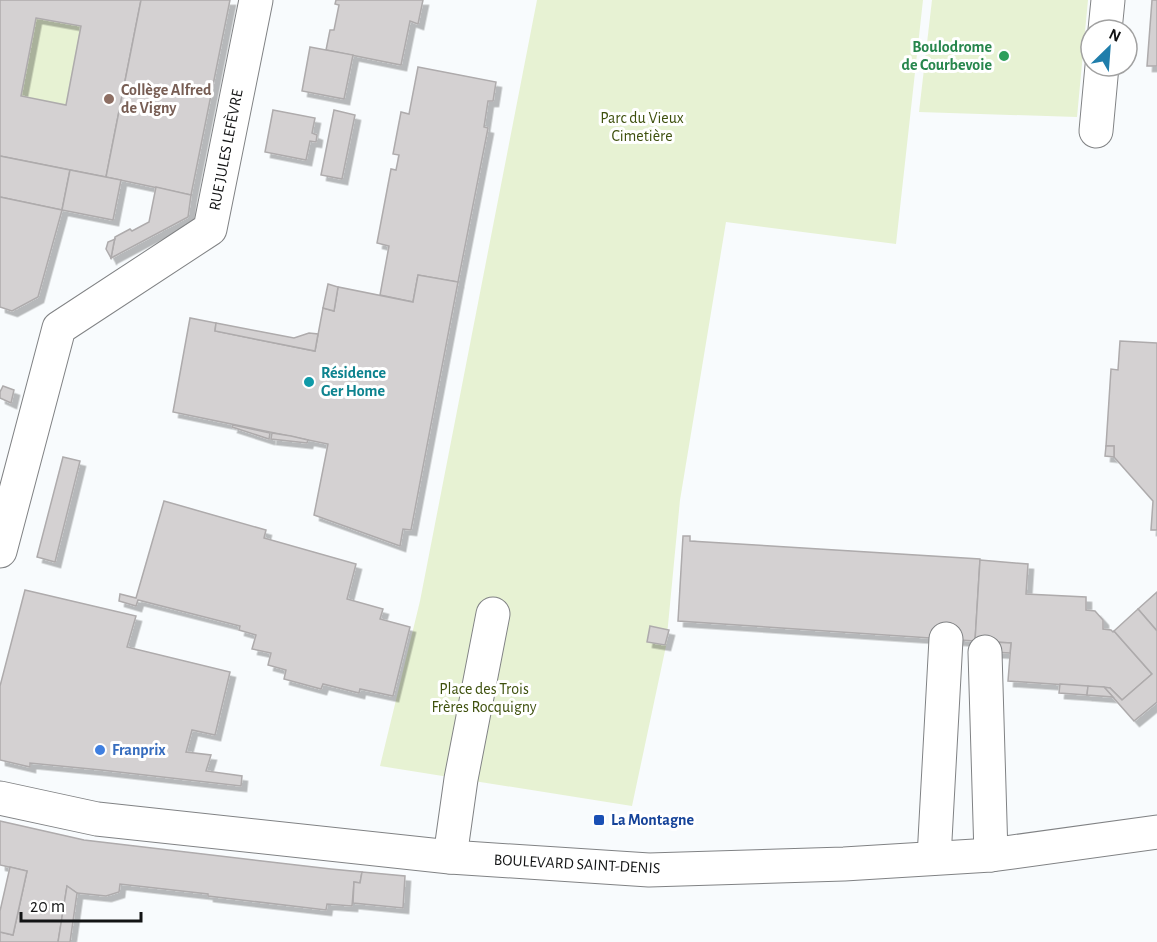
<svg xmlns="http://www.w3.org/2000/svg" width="1157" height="942" viewBox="0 0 1157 942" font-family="'Alegreya Sans',sans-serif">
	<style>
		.green { fill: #e7f2d3 }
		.building { fill: #d4d1d2; stroke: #aeabac; stroke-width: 1.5; fill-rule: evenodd; filter: url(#shadow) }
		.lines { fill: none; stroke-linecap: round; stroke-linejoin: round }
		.minor-casing { stroke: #808284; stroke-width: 35 }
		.major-casing { stroke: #808284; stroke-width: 35 }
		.minor { stroke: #fff; stroke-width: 33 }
		.major { stroke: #fff; stroke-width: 33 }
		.leisure-dot { fill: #2e9e5b; stroke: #fff; stroke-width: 2 }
		.education-dot { fill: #8d6e63; stroke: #fff; stroke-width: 2 }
		.culture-dot { fill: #0f9aa8; stroke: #fff; stroke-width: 2 }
		.shop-dot { fill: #3f7fe0; stroke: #fff; stroke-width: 2 }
		.transit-dot { fill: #1a4fb4; stroke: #fff; stroke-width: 2 }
		.labels { text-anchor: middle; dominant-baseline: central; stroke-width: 6; stroke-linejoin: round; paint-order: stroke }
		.leisure-label { font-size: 16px; font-weight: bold; fill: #27864d; stroke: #fff; text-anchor: end }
		.education-label { font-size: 16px; font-weight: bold; fill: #785e54; stroke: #fff; text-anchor: start }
		.park-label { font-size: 16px; fill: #3e500d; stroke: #fff }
		.street-label { font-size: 16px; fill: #131415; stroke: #fff }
		.culture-label { font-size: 16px; font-weight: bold; fill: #0d838f; stroke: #fff; text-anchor: start }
		.shop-label { font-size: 16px; font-weight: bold; fill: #366cbe; stroke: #fff; text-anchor: start }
		.transit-label { font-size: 16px; font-weight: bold; fill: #164399; stroke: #fff; text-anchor: start }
	</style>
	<defs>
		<filter id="shadow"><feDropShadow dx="5.5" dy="5.5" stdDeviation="0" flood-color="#0004"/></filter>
	</defs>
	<rect width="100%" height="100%" fill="#f8fbfd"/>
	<g class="green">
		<path d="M 537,0 L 923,0 L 896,244 L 726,222 L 680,500 L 666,646 L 632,806 L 380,766 L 420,601 Z"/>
		<path d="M 932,0 L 1088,0 L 1077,117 L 919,112 Z"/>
		<path d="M 36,18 L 81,26 L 66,105 L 21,96 Z"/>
	</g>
	<g class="building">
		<path d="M 0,0 L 141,0 L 106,177 L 0,156 ZM 36,18 L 81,26 L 66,105 L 21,96 Z"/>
		<path d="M 141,0 L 230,0 L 191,195 L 106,177 Z"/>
		<path d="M 336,0 L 423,0 L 418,24 L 410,21 L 401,65 L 326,50 L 330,30 L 334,30 L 339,5 L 335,4 Z"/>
		<path d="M 1152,0 L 1157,0 L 1157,66 L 1147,66 Z"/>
		<path d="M 310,47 L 353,55 L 344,99 L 302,91 Z"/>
		<path d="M 418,67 L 496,82 L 493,101 L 488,101 L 484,127 L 488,128 L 458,282 L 418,275 L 413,302 L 380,295 L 389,246 L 377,243 L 391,169 L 396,170 L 399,155 L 393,154 L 401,112 L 409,114 Z"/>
		<path d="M 273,110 L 315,118 L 312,133 L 317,135 L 316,142 L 310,141 L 306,160 L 265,152 Z"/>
		<path d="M 334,110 L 355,115 L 342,179 L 321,175 Z"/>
		<path d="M 0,156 L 70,170 L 62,210 L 0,197 Z"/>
		<path d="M 70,170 L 121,180 L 113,220 L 62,210 Z"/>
		<path d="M 156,187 L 191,195 L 188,217 L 111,258 L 115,237 L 130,229 L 132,231 L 149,222 Z"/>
		<path d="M 0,197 L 62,210 L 38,297 L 12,311 L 0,307 Z"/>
		<path d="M 115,239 L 114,242 L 111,258 L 106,249 L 108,242 Z"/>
		<path d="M 418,275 L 458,282 L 411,530 L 403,529 L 400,546 L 314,515 L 328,444 L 173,412 L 190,318 L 216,323 L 215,331 L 315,351 L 323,308 L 334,311 L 338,287 L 413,302 Z"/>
		<path d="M 328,284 L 338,287 L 334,311 L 323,308 Z"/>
		<path d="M 216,323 L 294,338 L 309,333 L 318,334 L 315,351 L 215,331 Z"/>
		<path d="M 1120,341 L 1157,343 L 1157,530 L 1151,530 L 1153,501 L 1114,457 L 1114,446 L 1106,446 L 1111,369 L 1118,370 Z"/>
		<path d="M 3,386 L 14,390 L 11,403 L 0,398 L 0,392 Z"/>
		<path d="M 233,425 L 270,433 L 269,439 L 232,427 Z"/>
		<path d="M 272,433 L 291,436 L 308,440 L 307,443 L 271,439 Z"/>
		<path d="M 1106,446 L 1114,446 L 1114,457 L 1105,456 Z"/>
		<path d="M 63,457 L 80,461 L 55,562 L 37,557 Z"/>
		<path d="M 164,501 L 266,530 L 264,538 L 356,564 L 347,599 L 383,609 L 380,619 L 410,627 L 393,696 L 360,689 L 359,693 L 323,684 L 321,689 L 284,679 L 286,670 L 268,665 L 271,653 L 252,649 L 256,635 L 239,630 L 240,626 L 138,600 L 136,606 L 119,601 L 120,594 L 136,598 Z"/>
		<path d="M 683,536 L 690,536 L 690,541 L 980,559 L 975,641 L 678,621 Z"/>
		<path d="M 980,560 L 1028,564 L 1026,594 L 1086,597 L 1086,610 L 1095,611 L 1103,620 L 1103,629 L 1111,630 L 1113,632 L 1114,631 L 1152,674 L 1122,700 L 1110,688 L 1008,681 L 1011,643 L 975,641 Z"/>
		<path d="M 25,590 L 136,616 L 127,647 L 230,672 L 215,735 L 192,730 L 186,752 L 211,755 L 206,771 L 242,776 L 241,786 L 101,770 L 30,763 L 30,767 L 0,760 L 0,686 Z"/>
		<path d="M 1157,592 L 1157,631 L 1138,609 Z"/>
		<path d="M 1138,609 L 1157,631 L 1157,702 L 1134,721 L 1104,687 L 1110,688 L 1122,700 L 1152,674 L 1114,631 Z"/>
		<path d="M 650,626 L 669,630 L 665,645 L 647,642 Z"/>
		<path d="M 975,641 L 1011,643 L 1010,653 L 974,651 Z"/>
		<path d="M 1060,684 L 1088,686 L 1087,695 L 1059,693 Z"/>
		<path d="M 1088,686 L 1104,687 L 1113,697 L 1087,695 Z"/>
		<path d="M 0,821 L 84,840 L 331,869 L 362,872 L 360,883 L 354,882 L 352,906 L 327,904 L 326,910 L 208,896 L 208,894 L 120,884 L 119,892 L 106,896 L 77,893 L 67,886 L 58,942 L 0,942 L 0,932 L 13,935 L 27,871 L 0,865 Z"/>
		<path d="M 10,867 L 27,871 L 13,935 L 0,932 L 0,911 Z"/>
		<path d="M 362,872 L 405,876 L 403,908 L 353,903 L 354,882 L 360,883 Z"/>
		<path d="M 67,886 L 77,893 L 70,942 L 58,942 Z"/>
	</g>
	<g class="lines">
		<defs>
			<g id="minor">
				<path d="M 1105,30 L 1108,0"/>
				<path d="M 1096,131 L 1102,66"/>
				<path d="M 0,551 L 59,328 L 210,229 L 256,0"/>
				<path d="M 985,652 L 991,855"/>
				<path d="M 450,857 L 461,779 L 493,614"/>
				<path d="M 934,858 L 946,639"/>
			</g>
			<path id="major" d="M 0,798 L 97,819 L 450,857 L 649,870 L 844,864 L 991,855 L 1157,832"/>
		</defs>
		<use href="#minor" class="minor-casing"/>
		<use href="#major" class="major-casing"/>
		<use href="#minor" class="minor"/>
		<use href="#major" class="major"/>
	</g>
	<circle class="leisure-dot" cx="1004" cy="56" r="6"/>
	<circle class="education-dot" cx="109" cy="99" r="6"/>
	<circle class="culture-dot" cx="309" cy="382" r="6"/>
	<circle class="shop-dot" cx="100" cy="750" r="6"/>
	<rect class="transit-dot" x="593" y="814" width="12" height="12" rx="3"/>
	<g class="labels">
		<g class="leisure-label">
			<text x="992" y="47">Boulodrome<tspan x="992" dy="18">de Courbevoie</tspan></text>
		</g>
		<g class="education-label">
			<text x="121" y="90">Collège Alfred<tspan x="121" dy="18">de Vigny</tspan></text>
		</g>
		<g class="park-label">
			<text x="642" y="118">Parc du Vieux<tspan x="642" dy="18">Cimetière</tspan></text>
			<text x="484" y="689">Place des Trois<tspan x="484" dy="18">Frères Rocquigny</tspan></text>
		</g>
		<g class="street-label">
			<text transform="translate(226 150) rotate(-79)">RUE JULES LEFÈVRE</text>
			<text transform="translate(577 864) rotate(3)">BOULEVARD SAINT-DENIS</text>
		</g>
		<g class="culture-label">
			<text x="321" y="373">Résidence<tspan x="321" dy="18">Ger Home</tspan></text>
		</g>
		<g class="shop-label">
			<text x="112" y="750">Franprix</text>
		</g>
		<g class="transit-label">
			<text x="611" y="820">La Montagne</text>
		</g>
	</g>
	<g transform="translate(1109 48) rotate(25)"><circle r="28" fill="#ffffff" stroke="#a1a1a1" stroke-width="1.5"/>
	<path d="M0-4.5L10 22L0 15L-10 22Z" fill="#207eab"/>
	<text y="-9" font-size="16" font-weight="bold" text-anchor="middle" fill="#131415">N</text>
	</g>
	<path d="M21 912v9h120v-9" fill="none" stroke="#131415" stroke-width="3"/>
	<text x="30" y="912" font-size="18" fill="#131415" stroke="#ffffff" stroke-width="4.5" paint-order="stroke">20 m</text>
</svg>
